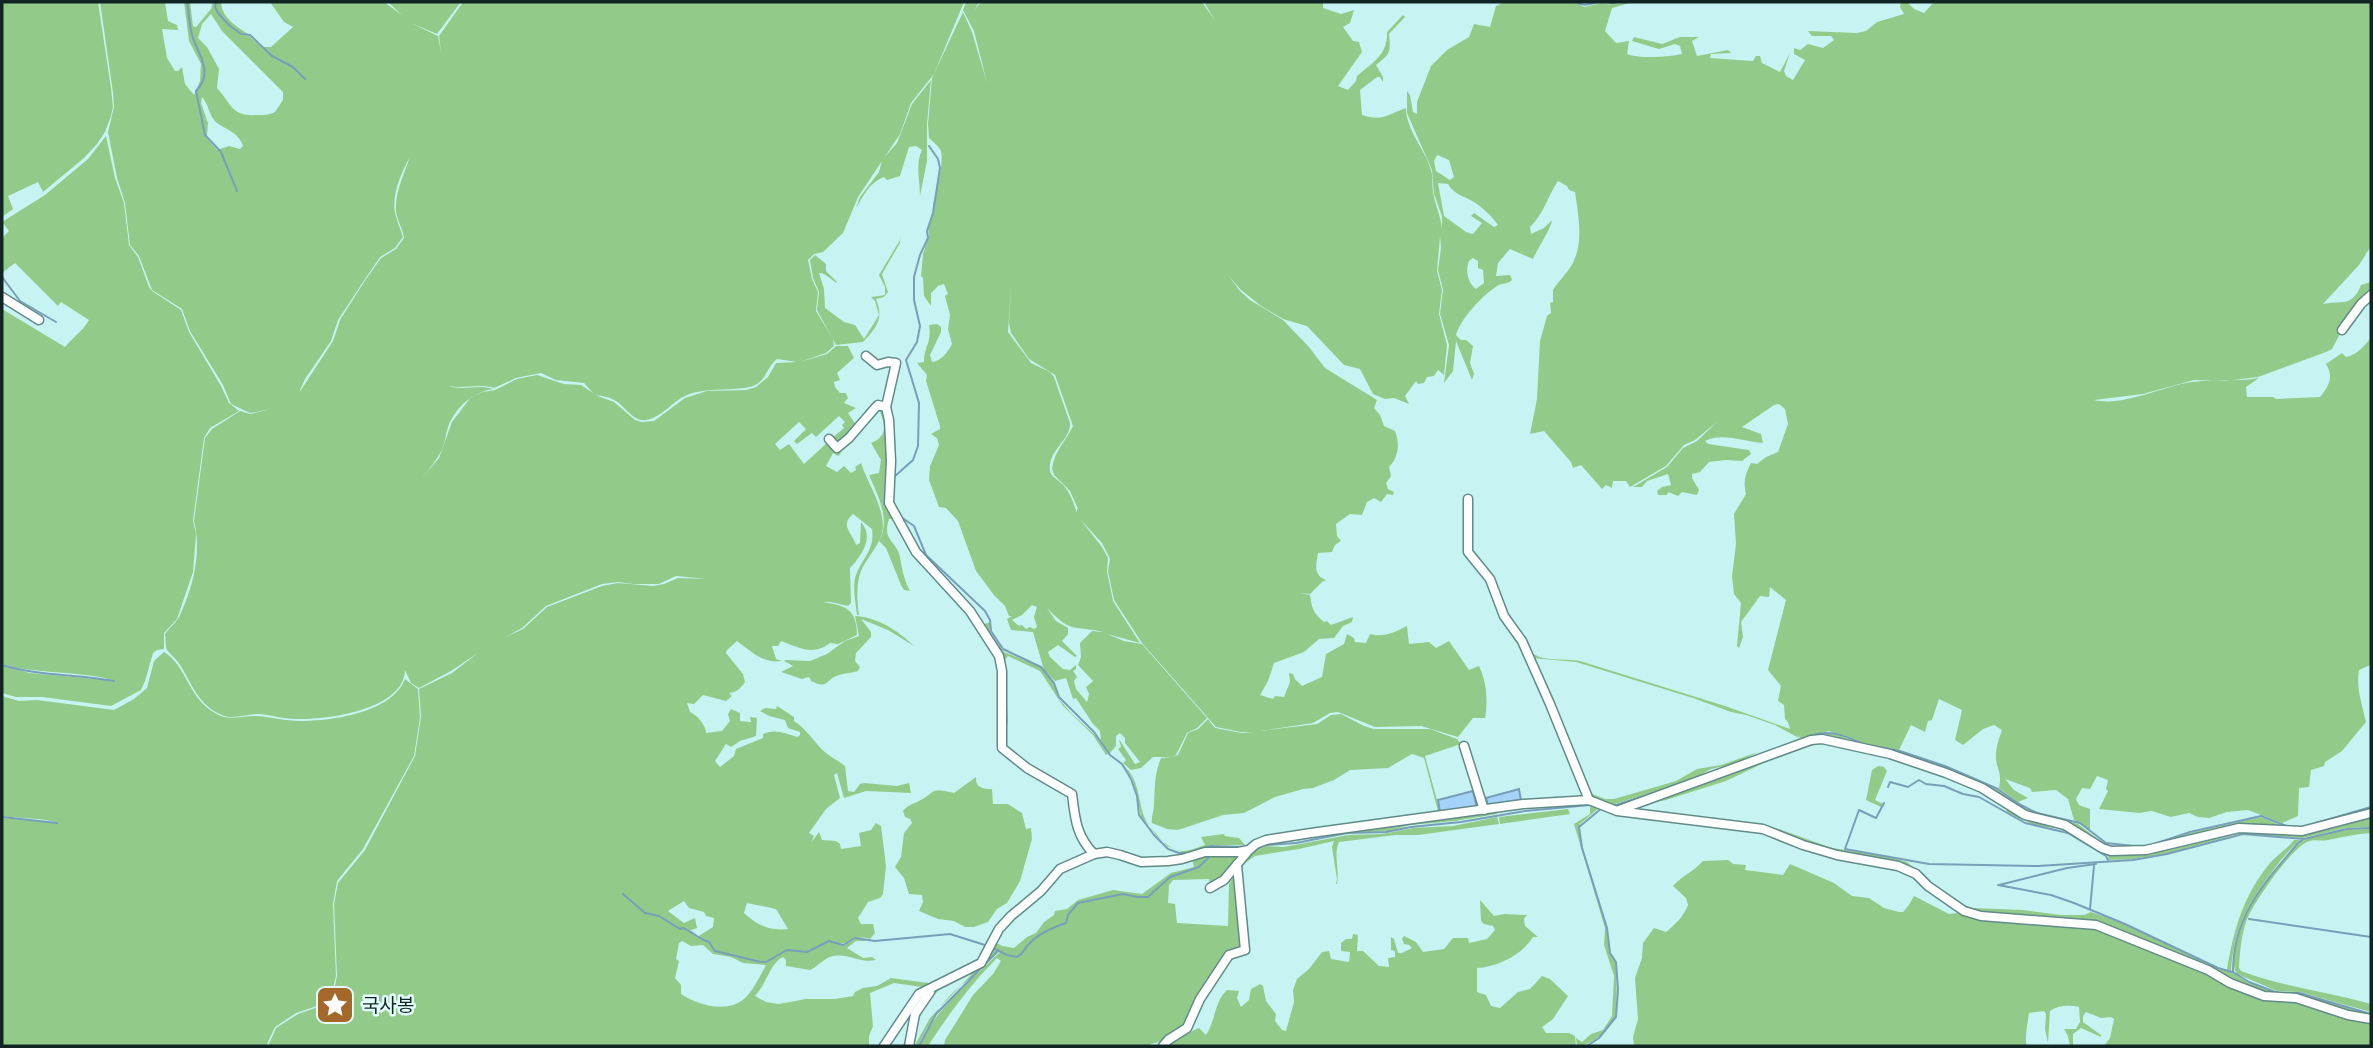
<svg xmlns="http://www.w3.org/2000/svg" width="2373" height="1048" viewBox="0 0 2373 1048" font-family="Merriweather,'Noto Sans KR',serif">
	<style>
		.green { fill: #92cb89; fill-rule: evenodd }
		.water { fill: #a5d2f9; stroke: #799eb9; stroke-width: 2 }
		.lines { fill: none; stroke-linecap: round; stroke-linejoin: round }
		.stream { stroke: #799eb9; stroke-width: 2 }
		.minor-casing { stroke: #618b89; stroke-width: 11 }
		.minor { stroke: #fff; stroke-width: 8 }
		.labels { text-anchor: middle; dominant-baseline: central; stroke-width: 5; stroke-linejoin: round; paint-order: stroke }
		.poi-label { font-size: 19px; fill: #132424; stroke: #e2fdfc; text-anchor: start }
	</style>
	<rect width="100%" height="100%" fill="#c7f4f2"/>
	<g class="green">
		<path d="M 2,2 L 98,2 L 111,88 L 113,107 L 111,116 L 105,132 L 97,144 L 84,158 L 43,192 L 38,182 L 8,196 L 13,209 L 2,217 Z"/>
		<path d="M 100,2 L 165,2 L 168,21 L 177,25 L 178,30 L 162,29 L 167,58 L 175,71 L 178,71 L 182,67 L 185,84 L 194,95 L 200,81 L 201,64 L 189,41 L 184,2 L 190,2 L 193,26 L 196,27 L 211,9 L 213,2 L 221,2 C 222,19 237,26 249,35 L 241,35 L 249,36 L 274,58 L 262,47 L 271,47 L 293,27 L 284,22 L 270,2 L 384,2 L 402,15 L 388,2 L 461,2 L 437,34 L 411,23 L 438,36 L 441,52 L 439,36 L 463,2 L 964,2 L 934,74 L 911,103 L 900,134 L 858,197 L 843,233 L 823,252 L 814,254 L 808,260 L 812,279 L 818,292 L 816,311 L 833,339 L 834,346 L 826,353 L 800,362 L 827,354 L 836,346 L 848,346 L 854,358 L 837,373 L 840,380 L 834,382 L 835,387 L 840,393 L 846,393 L 848,398 L 844,403 L 856,408 L 848,413 L 858,428 L 837,446 L 831,439 L 844,428 L 842,425 L 845,422 L 839,416 L 816,437 L 812,433 L 797,444 L 794,441 L 806,429 L 799,422 L 775,444 L 780,450 L 789,444 L 804,464 L 829,441 L 841,453 L 838,456 L 833,453 L 826,466 L 837,472 L 844,466 L 851,473 L 856,470 L 855,467 L 861,463 C 868,484 882,503 883,526 C 883,542 867,557 861,571 C 856,583 857,602 859,615 L 857,615 C 856,604 852,586 856,575 C 863,557 875,550 872,529 L 853,514 C 839,526 853,533 856,545 L 860,543 L 861,522 C 875,538 861,556 850,568 L 851,603 L 848,606 L 831,602 L 822,602 C 844,605 857,608 857,635 L 838,644 L 830,643 C 813,656 800,648 781,641 L 778,646 L 772,646 L 776,659 L 782,661 C 763,664 752,652 737,641 L 727,650 L 726,653 L 743,674 L 745,682 C 741,688 737,692 729,693 L 732,696 L 726,701 L 703,695 L 694,704 L 687,703 L 690,712 C 697,715 706,725 706,733 L 722,731 L 730,721 L 728,714 L 731,709 L 740,713 L 740,721 L 751,722 L 750,717 L 757,718 L 756,736 L 740,741 L 731,747 L 726,744 L 715,761 L 720,767 L 734,756 L 736,749 L 763,738 L 763,734 C 776,728 786,734 798,737 L 800,735 L 800,732 L 788,728 L 785,720 L 769,716 L 760,711 L 765,708 L 776,709 L 777,706 L 794,717 L 794,721 C 808,730 815,744 826,753 C 832,758 839,761 845,766 L 848,791 L 854,792 L 860,784 L 864,783 L 897,786 L 909,783 L 911,793 L 866,791 L 844,798 L 837,773 L 834,775 L 840,798 L 826,809 L 809,833 L 814,836 L 811,843 L 819,832 L 822,840 L 836,841 L 840,844 L 841,849 L 861,846 L 859,833 L 871,830 L 876,823 L 881,826 L 886,866 L 883,894 L 880,898 L 868,902 L 858,918 L 861,924 L 873,924 L 875,933 L 870,939 C 852,933 848,946 837,943 L 844,945 L 856,939 L 870,941 L 856,941 L 847,948 L 863,958 L 872,957 L 876,960 C 860,964 846,951 830,957 C 822,960 817,967 810,970 L 786,966 L 786,960 L 783,957 C 770,963 766,985 755,996 L 766,1002 L 779,1004 L 806,999 L 835,999 L 853,996 L 855,992 L 863,988 L 877,986 L 891,978 L 936,984 L 929,988 L 894,983 L 870,993 L 873,1026 L 869,1036 L 869,1046 L 268,1046 L 276,1028 L 298,1014 L 318,1007 L 333,993 L 348,993 L 334,991 L 337,976 L 334,904 L 338,883 L 365,850 L 415,756 L 421,717 L 419,689 L 452,673 L 478,653 L 451,671 L 419,688 L 411,683 L 405,670 C 404,710 326,720 296,719 C 283,719 272,715 259,714 C 247,714 232,720 222,715 C 197,705 192,682 178,662 C 175,658 170,654 167,650 C 165,646 166,639 165,634 C 169,628 176,623 179,617 C 193,588 202,553 194,521 L 205,438 L 212,429 L 240,411 L 250,414 L 272,409 L 250,413 L 231,404 L 223,385 L 190,331 L 182,309 L 152,290 L 139,256 L 130,245 L 125,203 L 117,178 L 108,132 L 114,107 L 113,93 ZM 211,14 L 222,31 L 283,92 L 283,100 L 275,112 C 269,115 265,115 258,115 C 231,117 232,104 217,88 L 219,69 L 207,47 L 198,38 L 202,24 ZM 202,97 C 209,104 209,117 217,123 C 227,130 239,133 243,146 L 240,149 L 229,146 L 217,150 L 204,135 L 207,136 L 208,123 L 201,103 ZM 410,157 C 404,175 395,191 396,211 C 397,220 403,229 404,238 L 396,249 L 381,258 L 364,282 L 340,320 L 333,341 L 299,393 L 305,379 L 331,341 L 338,320 L 363,282 L 380,257 L 395,248 L 403,237 C 401,230 398,224 396,216 C 390,198 401,173 410,157 ZM 777,359 L 797,362 L 776,363 L 768,377 L 756,387 L 746,390 L 707,391 L 685,398 L 654,421 L 642,422 L 635,420 L 614,402 L 595,395 C 602,396 610,397 616,401 C 624,406 632,419 641,420 C 657,422 670,404 683,397 C 705,385 743,393 757,384 C 767,377 768,366 777,359 ZM 541,373 L 556,380 L 584,383 L 593,393 L 581,385 L 564,384 L 537,375 L 517,379 L 495,390 L 483,392 L 471,397 L 452,422 L 439,458 L 423,477 C 430,468 437,460 442,449 C 446,440 446,430 450,422 C 459,404 474,392 493,389 C 478,384 463,391 449,386 C 465,389 479,383 494,388 L 516,378 ZM 676,576 L 707,579 L 678,578 L 664,584 L 653,586 L 618,583 L 602,586 L 547,607 L 523,629 L 504,638 L 522,628 L 546,606 L 602,584 L 618,582 L 633,584 L 659,584 ZM 684,901 L 689,908 L 704,912 L 706,916 L 714,918 L 713,927 L 697,937 L 689,931 L 697,928 L 695,918 L 684,923 L 668,911 ZM 747,903 L 776,909 L 788,929 C 769,931 757,925 744,913 ZM 682,941 L 691,946 L 703,945 L 713,954 L 731,957 L 743,963 L 766,965 C 760,976 754,989 745,998 C 728,1014 697,1005 681,994 L 681,985 L 675,978 L 679,961 L 676,959 L 679,943 Z"/>
		<path d="M 966,2 L 979,2 L 975,9 L 981,2 L 1202,2 L 1214,19 L 1204,2 L 1323,2 L 1323,8 L 1341,14 L 1354,10 L 1350,23 L 1343,27 L 1353,41 L 1359,42 L 1362,52 L 1338,86 L 1348,90 L 1356,81 L 1357,76 C 1372,63 1388,55 1387,32 L 1403,15 L 1405,17 L 1389,34 C 1391,54 1390,53 1376,65 L 1383,77 L 1383,82 L 1380,77 L 1377,77 L 1360,90 L 1362,115 C 1383,122 1388,114 1406,108 C 1406,130 1425,149 1431,170 C 1433,177 1432,185 1433,192 C 1435,205 1441,216 1442,229 L 1442,216 L 1434,194 L 1432,170 L 1407,113 L 1407,91 L 1410,95 L 1413,112 L 1417,114 L 1417,102 L 1431,66 L 1447,50 L 1469,37 L 1474,24 L 1490,27 L 1496,6 L 1505,2 L 1573,2 L 1584,7 L 1602,3 L 1611,5 L 1605,2 L 1616,2 L 1613,4 L 1633,2 L 1612,8 L 1605,31 L 1616,43 L 1629,41 L 1627,54 C 1640,59 1668,57 1682,54 L 1680,46 L 1675,44 L 1659,49 L 1632,41 L 1634,37 L 1662,44 L 1680,37 L 1699,37 L 1692,41 L 1697,56 L 1728,50 L 1731,53 L 1711,54 L 1710,58 L 1753,61 L 1756,56 L 1760,56 L 1762,63 L 1780,72 L 1790,53 L 1784,71 L 1786,76 L 1793,80 L 1805,60 L 1794,54 L 1794,48 L 1800,50 L 1808,44 L 1823,48 L 1834,40 L 1831,36 L 1812,36 L 1808,31 L 1857,33 L 1866,31 L 1877,22 L 1904,14 L 1900,7 L 1901,2 L 1907,2 L 1914,9 L 1924,13 L 1934,2 L 2371,2 L 2371,246 L 2359,265 L 2323,304 C 2341,300 2352,308 2361,285 L 2371,282 L 2371,294 L 2342,330 L 2332,349 L 2326,352 L 2258,377 L 2226,381 L 2194,380 L 2143,394 L 2094,400 C 2123,407 2163,386 2192,382 C 2214,379 2237,382 2259,378 L 2246,387 L 2247,397 L 2273,397 L 2276,399 L 2320,397 C 2329,386 2334,377 2326,364 L 2342,353 L 2346,357 C 2357,355 2364,346 2371,338 L 2371,667 L 2370,665 L 2359,670 C 2356,688 2362,704 2366,722 L 2342,751 L 2325,762 L 2324,766 L 2311,770 L 2309,787 L 2299,788 L 2298,816 L 2282,823 L 2248,810 L 2227,812 L 2209,818 L 2198,817 L 2189,813 L 2171,817 L 2152,811 L 2139,813 L 2099,809 L 2108,791 L 2106,789 L 2108,780 L 2097,776 L 2090,789 L 2082,788 L 2076,799 L 2079,805 L 2090,809 L 2090,830 L 2074,820 L 2068,799 L 2056,790 L 2032,792 L 2030,788 L 2005,779 L 2014,790 L 2028,798 L 2018,802 L 1999,788 C 2001,778 2000,774 1997,765 C 1994,753 1998,741 2002,730 L 1994,725 L 1983,729 L 1963,745 L 1955,740 L 1962,710 L 1939,699 L 1932,720 L 1928,721 L 1925,732 L 1911,725 L 1899,750 L 1865,744 L 1829,731 L 1800,738 L 1797,734 L 1799,738 L 1775,725 L 1746,715 L 1731,712 L 1693,698 L 1576,662 L 1532,658 L 1532,653 C 1544,662 1564,658 1580,661 L 1725,706 L 1790,729 L 1788,722 L 1785,719 L 1784,705 L 1778,701 L 1781,686 L 1768,670 L 1786,600 L 1770,587 L 1769,597 L 1760,596 L 1741,622 L 1743,637 L 1739,648 L 1737,646 L 1741,603 L 1734,594 L 1732,576 L 1736,544 L 1734,514 L 1746,494 C 1743,482 1745,474 1751,463 L 1757,464 L 1766,457 L 1778,452 L 1788,424 L 1785,409 L 1779,404 L 1774,405 L 1742,427 L 1761,434 L 1763,443 C 1744,442 1723,432 1705,441 L 1708,444 L 1749,450 L 1751,454 L 1742,461 L 1726,460 L 1709,462 L 1700,472 L 1692,474 L 1692,478 L 1699,490 L 1697,495 L 1682,492 L 1678,496 L 1668,492 L 1667,495 L 1658,495 L 1657,491 L 1662,487 L 1671,485 L 1668,474 L 1647,481 L 1642,487 L 1633,487 L 1667,467 L 1683,448 L 1697,441 L 1718,421 L 1695,440 L 1684,445 L 1666,466 L 1630,487 L 1626,481 L 1613,481 L 1612,488 L 1606,485 L 1602,489 L 1581,465 L 1573,468 L 1571,462 L 1544,431 L 1530,434 L 1537,399 L 1540,341 L 1547,316 L 1551,313 L 1550,303 L 1553,302 L 1553,290 C 1559,280 1571,270 1575,258 C 1583,239 1578,212 1575,192 L 1569,190 L 1567,186 L 1558,181 C 1548,196 1543,215 1530,227 L 1531,234 L 1544,228 L 1552,220 C 1550,231 1538,247 1533,259 L 1510,249 L 1498,263 L 1496,276 L 1510,275 L 1512,280 C 1507,285 1503,282 1497,286 C 1482,296 1461,318 1456,335 L 1461,340 L 1466,340 L 1473,346 L 1470,363 L 1474,374 L 1472,380 L 1456,341 L 1453,371 L 1444,383 L 1449,345 L 1440,314 L 1443,290 L 1438,270 L 1441,248 L 1440,237 L 1437,271 L 1442,290 L 1439,314 L 1447,345 L 1444,375 L 1438,370 L 1434,376 L 1427,377 L 1424,383 L 1418,384 L 1416,381 L 1405,396 L 1409,404 L 1394,398 L 1385,399 L 1373,394 L 1360,369 L 1344,365 L 1307,326 L 1283,319 L 1261,306 L 1240,289 L 1228,275 L 1240,291 L 1250,300 L 1283,320 L 1309,347 L 1325,368 L 1377,400 L 1374,408 L 1380,415 L 1384,426 L 1395,431 C 1400,444 1399,456 1389,467 L 1391,476 L 1386,483 L 1388,489 L 1394,492 L 1393,495 L 1387,494 L 1381,502 L 1374,498 L 1367,502 L 1362,515 L 1350,514 L 1336,524 L 1337,536 L 1341,541 L 1335,545 L 1332,552 L 1318,553 C 1316,565 1313,575 1326,580 L 1322,582 L 1310,594 L 1299,593 L 1310,595 C 1312,608 1313,613 1324,622 L 1327,621 L 1331,625 L 1353,617 L 1352,622 L 1343,626 L 1334,638 L 1319,639 L 1304,652 L 1274,663 L 1268,681 L 1260,695 L 1273,699 L 1275,696 L 1284,697 L 1290,682 L 1289,673 L 1293,674 L 1295,679 L 1302,686 L 1322,677 L 1326,654 L 1344,644 L 1347,634 L 1354,638 L 1355,642 L 1366,643 L 1370,634 C 1384,638 1395,632 1407,626 L 1409,644 L 1429,642 L 1436,648 L 1449,641 L 1469,670 L 1479,666 C 1487,683 1488,701 1485,718 L 1473,718 L 1458,737 L 1421,726 L 1375,727 L 1338,712 L 1330,713 L 1313,723 L 1260,731 L 1317,724 L 1331,715 L 1341,714 L 1364,726 L 1374,729 L 1430,729 L 1457,739 L 1461,744 L 1425,756 L 1440,811 L 1477,808 L 1477,799 L 1480,808 L 1439,815 L 1424,758 L 1412,754 L 1388,768 L 1350,770 L 1334,780 L 1313,788 L 1303,789 L 1275,797 L 1244,813 L 1223,815 L 1178,830 L 1167,829 L 1152,823 C 1151,816 1154,812 1154,805 C 1155,788 1154,775 1161,758 L 1171,757 L 1153,757 L 1141,768 L 1131,770 L 1123,763 L 1126,760 L 1118,749 L 1121,747 L 1119,739 L 1135,764 L 1140,762 L 1125,743 L 1125,738 L 1120,733 L 1116,736 L 1116,746 L 1109,754 L 1101,740 L 1100,731 L 1093,724 L 1076,698 L 1073,699 L 1066,678 L 1055,681 L 1044,670 L 1033,632 L 1011,630 L 1007,619 L 1012,616 L 1009,616 L 1005,606 L 994,595 L 976,571 L 958,521 L 946,508 L 939,507 L 929,480 L 930,466 L 939,445 L 937,438 L 931,434 L 940,429 L 940,426 L 926,381 L 927,375 L 917,363 L 924,362 C 924,346 932,343 929,325 L 937,324 L 941,327 L 941,332 L 930,355 L 932,362 C 941,361 948,352 952,344 L 948,329 L 950,315 L 945,296 L 948,294 L 944,284 L 938,286 L 931,293 L 931,306 L 924,296 L 923,278 L 921,276 L 923,254 L 929,236 L 928,227 L 934,211 L 933,205 C 936,191 944,164 941,151 C 939,146 933,142 929,138 L 928,124 L 932,78 L 963,12 L 972,32 L 987,83 L 974,31 L 963,10 ZM 1437,155 L 1449,160 L 1454,177 L 1450,180 L 1436,171 L 1434,161 ZM 1438,183 L 1448,184 C 1455,195 1462,195 1472,201 C 1481,206 1492,216 1498,225 L 1494,227 L 1474,213 L 1471,216 L 1482,223 L 1473,234 L 1466,232 L 1444,216 ZM 1473,258 L 1478,261 L 1478,268 L 1483,270 L 1484,283 L 1476,289 C 1468,283 1465,271 1469,261 ZM 1011,287 L 1009,323 L 1011,333 L 1029,359 L 1055,375 L 1073,426 C 1066,441 1054,451 1052,469 L 1054,475 L 1070,491 L 1078,509 L 1077,509 L 1077,513 C 1073,502 1070,491 1061,483 C 1056,478 1051,477 1050,470 C 1048,450 1071,440 1070,423 L 1054,377 L 1050,372 L 1031,363 L 1008,332 ZM 1080,519 L 1102,543 L 1110,559 L 1108,571 L 1114,600 L 1142,643 L 1216,727 L 1241,732 L 1254,732 L 1242,733 L 1215,728 L 1208,719 L 1198,729 L 1188,733 L 1178,755 L 1172,757 L 1176,755 L 1187,733 L 1197,728 L 1207,718 L 1142,644 L 1124,641 L 1107,634 L 1140,643 L 1113,601 L 1107,571 L 1108,558 L 1102,547 ZM 1032,605 L 1037,607 L 1034,617 L 1037,627 L 1034,629 L 1030,627 L 1026,629 L 1022,625 L 1019,626 L 1012,620 L 1022,615 ZM 1047,608 C 1072,634 1072,625 1104,632 L 1092,631 L 1080,643 L 1081,657 L 1078,665 L 1093,681 L 1086,687 L 1089,694 L 1087,702 L 1076,689 L 1074,681 L 1077,677 L 1073,671 L 1076,669 L 1076,665 L 1070,670 L 1063,669 L 1050,657 L 1048,652 L 1058,645 L 1075,657 L 1077,656 L 1062,641 L 1068,634 L 1068,628 L 1056,621 Z"/>
		<path d="M 931,80 L 927,124 L 927,161 L 920,196 C 920,180 915,164 922,150 L 916,146 L 909,147 L 900,176 L 887,180 L 884,177 C 869,183 864,195 856,208 L 860,197 L 879,172 L 882,160 L 897,143 L 912,104 Z"/>
		<path d="M 106,136 L 115,178 L 124,203 L 129,245 L 138,257 L 149,287 L 152,291 L 181,310 L 189,332 L 221,386 L 229,403 L 239,411 L 210,428 L 204,438 L 193,521 L 196,534 L 193,572 L 177,619 L 164,633 L 164,649 L 157,650 L 153,653 L 145,681 L 141,690 L 111,706 L 42,697 L 16,697 L 2,693 L 2,666 L 30,673 L 116,681 C 79,670 39,675 2,664 L 2,309 L 65,347 C 73,337 82,332 89,320 L 61,302 L 58,306 L 15,263 L 2,273 L 2,238 L 9,231 L 2,222 L 45,195 L 88,159 Z"/>
		<path d="M 901,230 L 900,243 L 882,274 L 888,292 L 884,297 L 876,299 C 884,319 877,327 863,342 L 836,345 L 817,310 L 819,292 L 813,278 L 810,260 L 815,255 L 826,264 L 826,271 L 838,283 C 831,281 827,273 819,273 L 824,289 L 825,308 L 844,322 L 855,325 L 864,339 L 879,315 L 875,301 L 871,297 L 885,295 L 885,287 L 879,275 L 900,240 Z"/>
		<path d="M 878,407 L 882,408 L 887,419 L 888,484 L 896,518 L 889,519 C 882,541 896,540 900,557 C 902,569 904,580 910,591 L 904,590 L 901,585 L 886,548 L 879,541 C 891,520 878,496 869,475 L 879,473 L 881,460 L 871,443 C 889,436 885,423 878,407 Z"/>
		<path d="M 855,616 C 877,617 899,631 914,646 L 888,630 L 861,619 L 871,632 L 871,637 L 856,653 L 855,661 L 860,667 L 858,671 C 852,673 845,673 839,675 C 825,679 829,690 811,681 L 809,677 L 802,679 L 781,672 L 793,666 L 784,661 L 786,660 L 810,661 L 827,654 L 845,641 L 859,636 Z"/>
		<path d="M 987,623 L 990,623 L 990,632 L 1004,652 L 1040,666 L 1055,685 L 1059,699 L 1071,713 L 1096,736 L 1108,754 L 1106,755 L 1093,735 L 1063,706 L 1040,671 L 1008,656 L 1005,660 L 1008,721 L 1005,742 L 1003,670 L 981,626 Z"/>
		<path d="M 164,652 C 187,666 188,698 215,713 C 229,722 241,715 257,716 C 272,717 285,721 300,721 C 331,721 392,713 405,679 L 418,689 L 420,718 L 414,756 L 363,849 L 337,881 L 333,904 L 336,976 L 332,992 L 317,1006 L 296,1013 L 275,1027 L 266,1046 L 2,1046 L 2,818 L 58,823 C 39,817 21,819 2,816 L 2,696 L 19,701 L 37,700 L 114,710 L 134,699 L 147,688 L 154,661 Z"/>
		<path d="M 1827,733 L 1834,733 L 1863,745 L 1898,751 L 1951,769 L 1998,789 L 2031,811 L 2078,824 L 2103,843 L 2113,846 L 2143,847 L 2181,835 L 2260,817 L 2286,827 L 2297,828 L 2371,808 L 2371,812 L 2301,830 L 2238,827 L 2145,849 L 2121,851 L 2101,846 L 2066,824 L 2025,814 L 1982,787 L 1932,767 L 1890,753 L 1822,738 L 1820,735 Z"/>
		<path d="M 1821,740 L 1887,755 L 1881,756 L 1822,742 L 1770,760 L 1726,781 L 1666,800 L 1640,805 L 1638,810 L 1634,810 L 1634,805 L 1727,775 L 1744,766 Z"/>
		<path d="M 1758,752 L 1737,763 L 1711,769 L 1691,780 L 1615,804 C 1605,805 1594,800 1588,792 L 1605,799 L 1614,799 L 1676,781 L 1697,769 L 1721,765 Z"/>
		<path d="M 1124,766 C 1137,777 1138,794 1142,810 C 1145,826 1166,850 1183,851 C 1191,851 1198,847 1205,845 L 1201,837 L 1224,834 L 1225,836 L 1239,838 L 1245,845 L 1214,845 L 1185,853 L 1167,846 L 1141,817 L 1137,794 L 1132,778 Z"/>
		<path d="M 1878,766 L 1884,767 L 1887,771 L 1875,800 L 1883,804 L 1881,807 L 1866,800 L 1872,770 Z"/>
		<path d="M 976,777 C 975,788 983,789 992,789 L 993,804 L 1008,804 L 1022,813 L 1026,829 L 1031,828 L 1032,839 L 1020,881 L 1007,903 L 997,909 L 988,922 L 974,927 L 965,927 L 954,921 L 938,919 L 919,911 L 923,902 L 922,895 L 909,894 L 904,878 L 895,867 L 901,857 L 904,833 L 912,823 L 910,819 L 905,817 L 903,811 C 908,805 911,805 917,802 C 937,793 927,787 954,793 Z"/>
		<path d="M 1995,799 L 2012,809 L 2053,823 L 2116,853 L 2231,830 L 2278,832 L 2371,814 L 2371,827 L 2346,828 L 2303,838 L 2238,834 L 2166,854 L 2133,859 L 2109,860 L 2108,856 L 2068,832 L 2056,828 L 2038,826 L 2008,814 L 2006,809 Z"/>
		<path d="M 1590,806 L 1600,807 L 1580,824 L 1580,838 L 1607,928 L 1610,953 L 1616,963 L 1617,1011 C 1614,1026 1593,1046 1577,1046 L 1576,1038 L 1582,1042 L 1591,1034 L 1603,1030 L 1612,1016 L 1614,976 L 1604,945 L 1605,928 L 1574,824 L 1590,814 Z"/>
		<path d="M 1568,809 L 1570,814 L 1500,824 L 1499,817 Z"/>
		<path d="M 1496,810 L 1497,814 L 1455,821 L 1410,825 L 1389,831 L 1334,834 L 1296,841 L 1270,843 Z"/>
		<path d="M 1497,817 L 1499,824 L 1418,835 L 1395,835 L 1339,842 C 1333,855 1340,870 1337,884 L 1336,884 L 1337,879 L 1332,847 L 1334,841 L 1299,849 L 1255,856 L 1242,865 L 1253,852 L 1266,846 L 1284,847 L 1348,835 L 1382,834 L 1413,828 L 1453,826 Z"/>
		<path d="M 1756,825 L 1770,826 L 1832,848 L 1886,856 L 1907,862 L 1932,884 L 1960,903 L 1972,908 L 2023,910 L 2061,915 L 2084,915 L 2091,912 L 2125,924 L 2218,969 L 2232,972 L 2249,983 L 2278,993 L 2300,994 L 2371,1014 L 2371,1017 L 2264,992 L 2177,953 L 2098,924 L 1981,914 L 1965,908 L 1905,865 L 1872,857 L 1835,852 Z"/>
		<path d="M 2371,829 L 2371,833 C 2356,834 2343,837 2328,840 C 2320,842 2315,838 2307,842 C 2290,850 2255,901 2247,919 C 2241,936 2240,951 2239,968 L 2241,971 C 2283,987 2328,992 2371,1004 L 2371,1012 L 2299,992 L 2277,991 L 2237,974 C 2232,966 2234,957 2235,948 C 2242,906 2272,875 2298,844 C 2315,832 2351,829 2371,829 Z"/>
		<path d="M 2294,840 L 2301,840 C 2290,848 2280,861 2272,872 C 2247,904 2234,929 2231,971 L 2227,970 C 2233,931 2244,894 2270,863 C 2277,855 2287,849 2294,840 Z"/>
		<path d="M 1212,853 L 1198,868 L 1215,853 L 1237,855 L 1235,865 L 1210,888 L 1209,879 L 1173,880 L 1169,885 L 1168,903 L 1175,904 L 1177,923 L 1228,926 L 1229,884 L 1237,871 L 1244,944 L 1240,949 L 1230,951 L 1185,1027 L 1164,1041 L 1150,1044 L 1150,1046 L 944,1046 L 945,1040 L 973,995 L 993,974 L 1001,961 L 997,958 C 971,984 948,1015 928,1046 L 920,1046 C 935,1012 949,1003 973,977 C 947,992 930,1020 918,1046 L 912,1046 C 915,1020 923,998 946,983 C 928,1000 914,1018 915,1045 L 930,1018 L 970,976 L 991,948 L 997,951 L 974,977 L 1000,952 L 991,946 L 993,941 L 1002,946 L 1014,948 L 1027,937 L 1036,933 L 1044,922 L 1054,915 L 1055,911 L 1067,909 L 1078,900 L 1113,890 L 1142,894 L 1171,873 L 1194,867 L 1192,859 Z"/>
		<path d="M 1728,860 L 1733,864 L 1746,865 L 1745,870 L 1783,875 L 1790,864 L 1834,883 L 1852,896 L 1869,898 L 1884,908 L 1899,912 L 1903,912 L 1909,905 L 1914,896 L 1949,914 L 1965,912 L 2089,925 L 2263,997 L 2296,999 L 2371,1020 L 2371,1046 L 2104,1046 L 2110,1038 L 2114,1019 L 2111,1017 L 2101,1018 L 2086,1012 L 2083,1016 L 2083,1022 L 2101,1035 L 2101,1037 L 2081,1028 L 2073,1034 L 2073,1046 L 2070,1046 L 2068,1036 L 2064,1029 L 2076,1029 L 2080,1022 L 2079,1007 C 2069,1005 2058,1005 2050,1011 L 2048,1043 L 2045,1029 L 2046,1014 L 2044,1011 L 2029,1013 C 2028,1022 2024,1038 2027,1046 L 1634,1046 L 1633,1037 L 1638,1019 L 1635,978 L 1642,958 L 1643,943 L 1654,928 L 1666,932 C 1676,924 1683,917 1688,905 L 1686,898 L 1673,886 C 1682,876 1694,871 1703,861 Z"/>
		<path d="M 1480,900 L 1494,916 L 1504,914 L 1527,915 L 1524,919 L 1525,926 L 1538,937 L 1533,937 C 1522,955 1497,967 1477,968 L 1477,992 L 1486,995 L 1491,1006 L 1500,1008 L 1518,992 L 1530,989 L 1542,976 L 1550,979 L 1568,996 L 1553,1019 L 1542,1027 L 1546,1033 L 1569,1033 L 1575,1036 L 1576,1046 L 1166,1046 L 1171,1041 L 1199,1028 L 1206,1035 C 1216,1020 1214,1002 1227,990 L 1239,991 L 1237,998 L 1241,1007 L 1249,1000 L 1251,989 L 1260,984 L 1263,986 L 1266,1001 L 1276,1014 L 1275,1021 L 1282,1030 L 1286,1031 L 1294,1002 L 1293,990 L 1297,979 L 1309,969 L 1322,952 L 1329,951 L 1331,959 L 1349,962 L 1350,952 L 1341,951 L 1341,943 L 1346,939 L 1352,939 L 1353,934 L 1358,935 L 1357,951 L 1363,951 L 1379,966 L 1389,967 L 1388,958 L 1395,957 L 1395,951 L 1391,950 L 1391,937 L 1394,939 L 1398,953 L 1402,953 L 1412,948 L 1409,945 L 1404,944 L 1402,939 L 1404,936 L 1416,942 L 1423,952 L 1444,949 L 1453,938 L 1468,938 L 1469,943 L 1487,939 L 1495,930 L 1493,926 L 1484,924 L 1481,921 Z"/>
	</g>
	<g class="water">
		<path d="M 1519,789 L 1521,801 L 1488,806 L 1486,798 Z"/>
		<path d="M 1473,791 L 1477,808 L 1440,812 L 1438,800 Z"/>
	</g>
	<g class="lines">
		<g class="stream">
			<path d="M 187,2 C 189,13 189,24 192,35 C 197,53 215,72 196,91 L 205,135 L 221,152 L 237,191"/>
			<path d="M 216,2 L 215,7 L 218,13 L 229,25 L 241,34 L 250,35 L 272,56 L 293,67 L 305,79"/>
			<path d="M 1575,2 C 1585,7 1589,4 1599,2 C 1608,1 1609,5 1618,2"/>
			<path d="M 2,277 L 20,301 L 56,322"/>
			<path d="M 894,477 L 913,460 L 918,446 L 919,403 L 906,360 L 917,342 L 920,326 L 914,300 L 914,277 L 920,255 L 928,238 L 927,231 L 933,213 L 940,168 L 938,159 L 929,146"/>
			<path d="M 901,517 L 914,526 L 926,555 L 985,611 L 990,620 L 991,631 L 1003,649 L 1041,667 L 1054,683 L 1059,697 L 1094,732 L 1110,755 L 1122,764 L 1131,779 L 1137,796 L 1139,815 L 1154,835 L 1168,849 L 1179,853 L 1190,853"/>
			<path d="M 2,665 C 38,676 77,674 114,681"/>
			<path d="M 1810,736 C 1829,729 1843,735 1861,743"/>
			<path d="M 1873,746 L 1900,751 L 1945,766 L 1998,789 L 2019,804 L 2037,813 L 2080,823 L 2106,843 L 2134,846"/>
			<path d="M 1741,762 L 1775,749"/>
			<path d="M 1699,777 L 1723,768"/>
			<path d="M 1888,787 L 1890,782 L 1908,787 L 1919,780 L 1926,784 L 1944,786 L 1963,794 L 1979,797 L 2025,823 L 2068,833 L 2106,856 L 2108,860"/>
			<path d="M 1884,803 L 1876,818 L 1859,810 L 1845,849 L 1929,864 L 2038,866 L 2133,860 L 2167,854 L 2243,834 L 2304,839"/>
			<path d="M 1613,806 L 1654,793"/>
			<path d="M 2,817 L 57,823"/>
			<path d="M 2316,823 L 2371,807"/>
			<path d="M 2371,828 L 2347,829 L 2304,839 L 2298,843 C 2264,884 2233,915 2233,972 L 2249,982 L 2278,993 L 2299,993 L 2371,1014"/>
			<path d="M 2154,844 L 2190,832 L 2261,816 L 2289,827"/>
			<path d="M 1202,849 L 1211,846 L 1245,847"/>
			<path d="M 1257,849 L 1265,845 L 1296,843 L 1347,833 L 1386,832 L 1411,827 L 1461,822 L 1525,811 L 1590,805"/>
			<path d="M 1998,885 L 2051,895 L 2074,903 L 2125,924 L 2218,968 L 2232,972"/>
			<path d="M 1999,885 L 2067,868 L 2096,864"/>
			<path d="M 623,894 L 645,913 L 659,916 L 680,929 L 683,928 C 693,932 699,939 709,942 L 715,951 L 761,962 L 766,962 L 787,950 L 807,952 L 829,941 L 843,945 L 855,938 L 875,941 L 950,934 L 988,946"/>
			<path d="M 2090,909 L 2094,866"/>
			<path d="M 2249,919 L 2371,937"/>
			<path d="M 993,948 L 1007,955 L 1017,957 C 1024,953 1024,949 1029,944 C 1038,934 1054,927 1066,923 L 1068,915 L 1078,903 L 1123,894 L 1137,897 L 1148,897 L 1170,877 L 1199,867 L 1212,854"/>
			<path d="M 919,1046 L 936,1014 L 998,951"/>
			<path d="M 1587,1046 L 1599,1038 L 1616,1017 L 1618,990 L 1616,962 L 1610,953 L 1607,928 L 1582,848 L 1579,827 L 1602,808"/>
		</g>
		<defs>
			<g id="minor">
				<path d="M 2,297 L 39,320"/>
				<path d="M 2342,330 L 2361,304 L 2371,295"/>
				<path d="M 866,356 L 877,365 L 888,362 L 896,363 L 886,407"/>
				<path d="M 829,439 L 837,448 L 849,438 L 875,408 L 878,405 L 886,407 L 889,420 L 891,461 L 889,503 L 916,552 L 970,611 L 999,656 L 1002,671 L 1002,748 L 1027,768 L 1072,794 C 1075,818 1076,836 1094,854"/>
				<path d="M 1468,499 L 1468,552 L 1490,579 L 1504,616 L 1522,641 L 1550,704 L 1589,800"/>
				<path d="M 1464,746 L 1484,810"/>
				<path d="M 1619,810 L 1811,740 L 1822,739 L 1890,754 L 1946,773 L 1982,788 L 2025,815 L 2065,825 L 2102,848 L 2111,851 L 2146,850 L 2239,828 L 2302,831 L 2371,813"/>
				<path d="M 1210,888 L 1224,880 L 1249,850"/>
				<path d="M 884,1046 L 919,994 L 981,963 L 999,929 L 1011,916 L 1041,891 L 1060,869 L 1094,854 L 1107,852 L 1120,855 L 1141,862 L 1168,861 L 1182,859 L 1205,852 L 1238,852 L 1249,850 L 1256,844 L 1266,840 L 1311,833 L 1523,804 L 1589,800 L 1617,811 L 1763,829 L 1803,845 L 1837,855 L 1898,866 L 1916,874 L 1928,886 L 1964,911 L 1981,916 L 2096,925 L 2208,970 L 2230,983 L 2264,996 L 2296,998 L 2348,1015 L 2371,1019"/>
				<path d="M 909,1046 L 915,1014 L 930,992"/>
				<path d="M 1163,1046 L 1168,1040 L 1187,1028 L 1200,999 L 1229,955 L 1245,950 L 1237,865"/>
			</g>
		</defs>
		<use href="#minor" class="minor-casing"/>
		<use href="#minor" class="minor"/>
	</g>
	<defs>
		<symbol id="sight-square" viewBox="-11 -11 22 22"><rect x="-9" y="-9" width="18" height="18" rx="4" fill="#a3682a" stroke="#e2fdfc"/><path d="M0-6L1.8-2.2L6-1.7L2.9 1.2L3.7 5.4L0 3.3L-3.7 5.4L-2.9 1.2L-6-1.7L-1.8-2.2Z" fill="#fff"/></symbol>
	</defs>
	<g fill-rule="evenodd">
		<use href="#sight-square" x="313" y="983" width="44" height="44"/>
	</g>
	<g class="labels">
		<g class="poi-label">
			<text x="362" y="1005">국사봉</text>
		</g>
	</g>
	<rect width="2373" height="1048" fill="none" stroke="#132424" stroke-width="7"/>
</svg>
